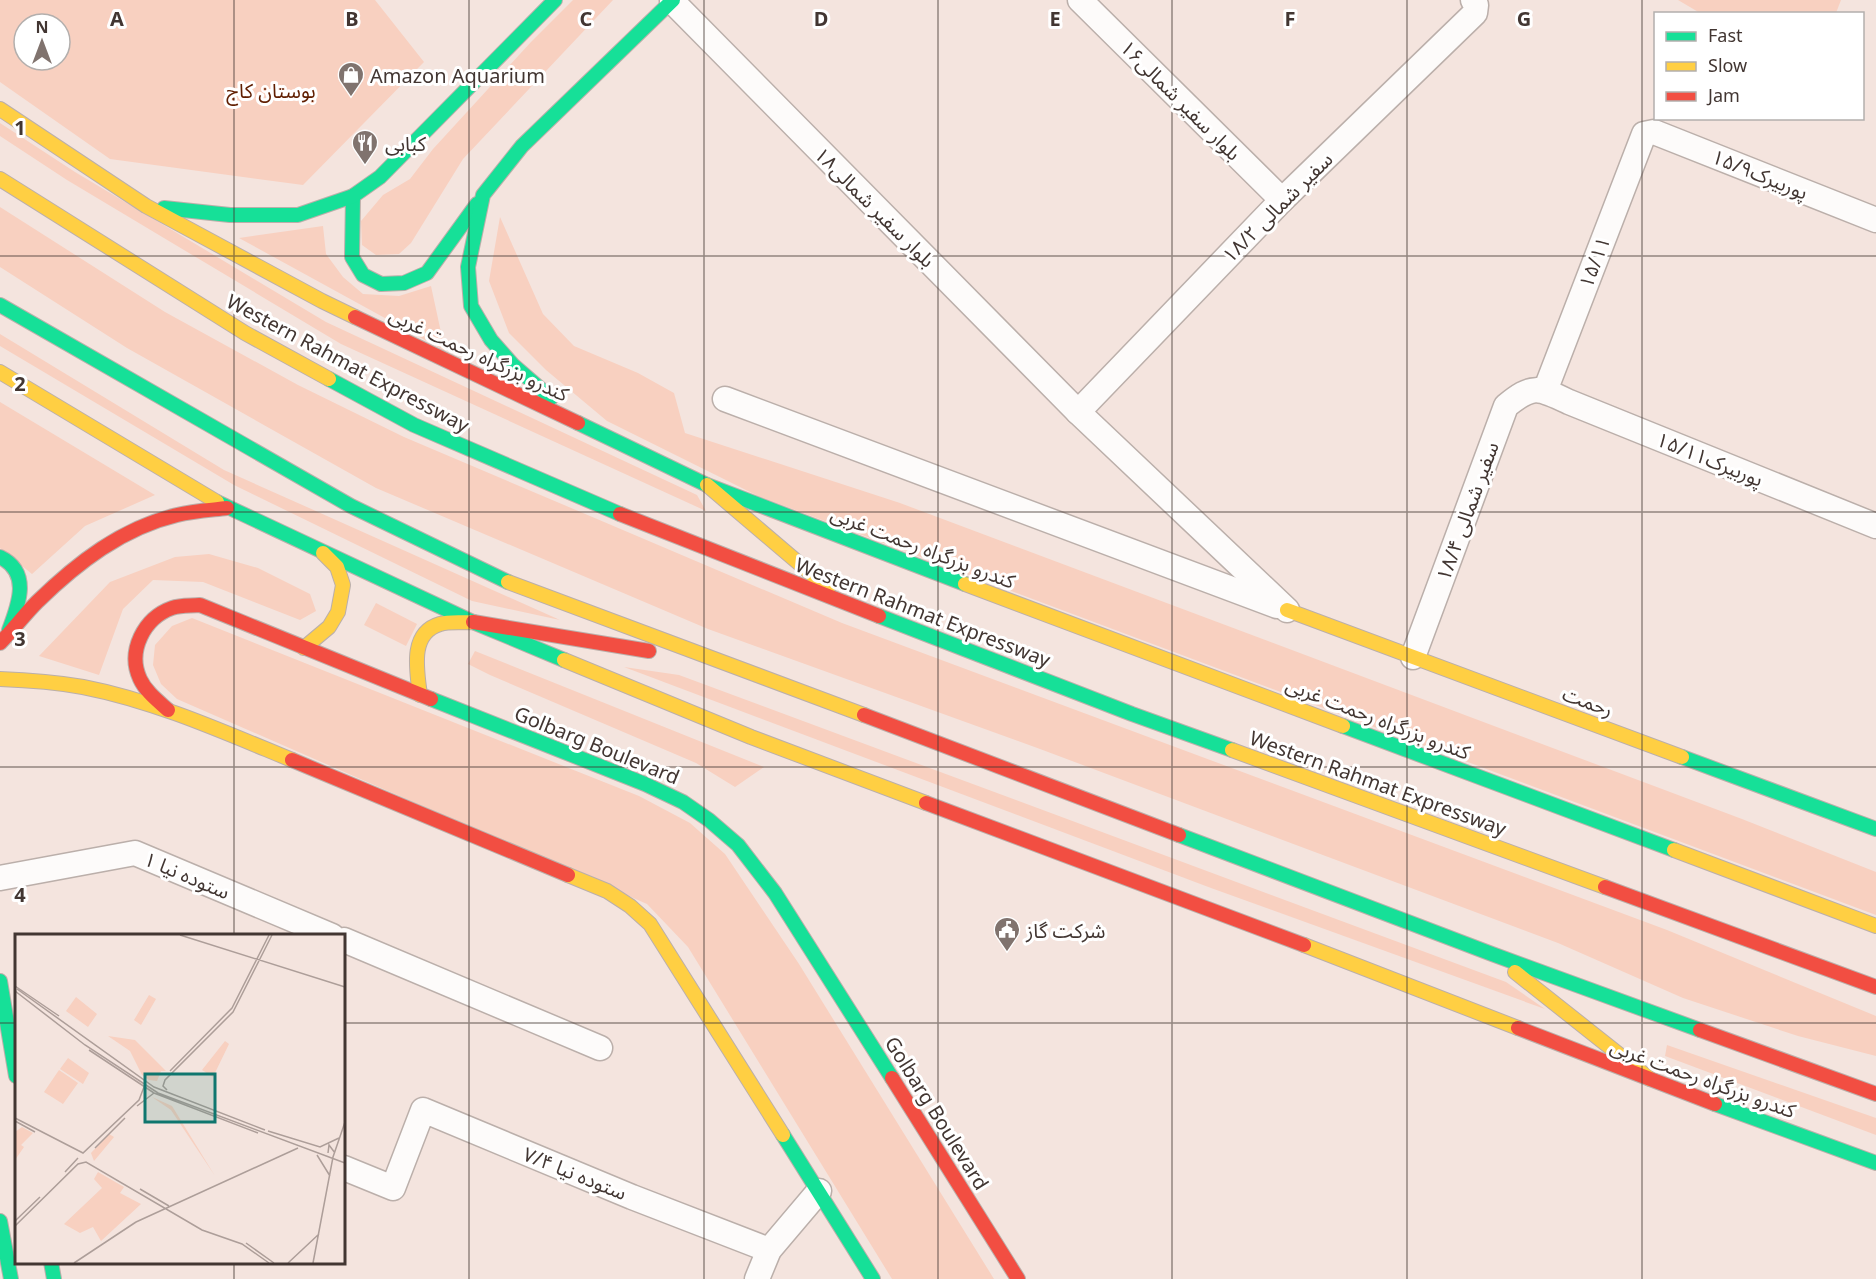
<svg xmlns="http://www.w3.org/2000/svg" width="1876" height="1279" viewBox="0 0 1876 1279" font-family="'Noto Sans','Noto Sans Arabic',sans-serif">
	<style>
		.green { fill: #f8d0c0; fill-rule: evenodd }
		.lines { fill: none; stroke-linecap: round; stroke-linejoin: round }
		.street-casing { stroke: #bbafaa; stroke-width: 27 }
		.fast-casing { stroke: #bbafaa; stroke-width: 16 }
		.slow-casing { stroke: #bbafaa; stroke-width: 16 }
		.jam-casing { stroke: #bbafaa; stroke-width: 16 }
		.street { stroke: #fdfbfa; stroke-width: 24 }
		.fast { stroke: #16e098; stroke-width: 14 }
		.slow { stroke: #ffcf43; stroke-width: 14 }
		.jam { stroke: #f24e42; stroke-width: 14 }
		.grid { fill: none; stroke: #423632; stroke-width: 1.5; stroke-opacity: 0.55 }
		.labels { text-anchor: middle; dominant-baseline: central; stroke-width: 6; stroke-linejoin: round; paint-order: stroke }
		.poi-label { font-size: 20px; fill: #423632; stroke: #fff; text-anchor: start }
		.park-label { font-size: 20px; fill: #601e00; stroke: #fff }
		.street-label { font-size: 20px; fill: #423632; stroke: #fff }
		.inset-road { fill: none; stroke: #ad9e99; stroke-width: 1.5 }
		.view { fill: #0f766e; fill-opacity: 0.15; stroke: #0f766e; stroke-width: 3 }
		.inset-edge { fill: none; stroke: #423632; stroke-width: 3 }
		.grid-label { font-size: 20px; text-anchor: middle; font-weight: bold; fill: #423632; stroke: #fff; stroke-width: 6; stroke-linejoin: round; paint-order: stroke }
	</style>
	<rect width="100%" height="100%" fill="#f4e4de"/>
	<g class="green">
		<path d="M 0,0 L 375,0 L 424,62 L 303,185 L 110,159 L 0,82 ZM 24,24 L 60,24 L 60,60 L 24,60 Z"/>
		<path d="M 573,0 L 613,0 L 463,159 L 411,243 L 399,254 L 376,255 L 362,245 L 361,221 L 383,195 L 410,179 L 433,149 L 531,42 Z"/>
		<path d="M 1678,0 L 1841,0 L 1836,13 L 1700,13 Z"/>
		<path d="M 0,123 L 75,172 L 326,322 L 697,495 L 706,511 L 341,344 L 67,180 L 0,136 Z"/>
		<path d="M 0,207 L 165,312 L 298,385 L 404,437 L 842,623 L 1667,930 L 1876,1016 L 1876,1056 L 1798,1036 L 1683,998 L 1558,943 L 1040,749 L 708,629 L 376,488 L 127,348 L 0,267 Z"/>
		<path d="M 500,217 L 543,314 L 574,346 L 638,373 L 674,393 L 685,433 L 900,503 L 1742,819 L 1876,872 L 1876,915 L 758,496 L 607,421 L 546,370 L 509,333 L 489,281 Z"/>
		<path d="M 323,226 L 326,254 L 343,277 L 363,294 L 399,296 L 431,286 L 445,351 L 239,238 Z"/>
		<path d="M 0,334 L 224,470 L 560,620 L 472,601 L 234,485 L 0,346 Z"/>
		<path d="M 0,402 L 155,495 L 85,526 L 32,574 L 0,548 Z"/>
		<path d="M 209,554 L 258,568 L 310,594 L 316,611 L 300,620 L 203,582 L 153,580 L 123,609 L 99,675 L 39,656 L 110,582 L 175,557 Z"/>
		<path d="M 376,603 L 417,624 L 406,646 L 364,625 Z"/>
		<path d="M 192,618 L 639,796 L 690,823 L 725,854 L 799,964 L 994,1279 L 892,1279 L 688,947 L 647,904 L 177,699 L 161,684 L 153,665 L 155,645 L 172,626 Z"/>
		<path d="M 475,651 L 764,767 L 735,787 L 696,763 L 490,675 L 468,664 Z"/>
		<path d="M 624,667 L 679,675 L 1506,982 L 1545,1009 L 1211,888 Z"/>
		<path d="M 1667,1045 L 1876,1118 L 1876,1135 L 1665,1056 Z"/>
	</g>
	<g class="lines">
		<defs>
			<g id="street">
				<path d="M 1080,0 L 1282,200"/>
				<path d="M 672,1 L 1078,412 L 1287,610"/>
				<path d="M 1545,391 L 1644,134 L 1654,132 L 1876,220"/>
				<path d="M 725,399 L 1277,606"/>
				<path d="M 1078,412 L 1282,200 L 1475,13 L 1476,5 L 1473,0"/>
				<path d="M 1413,657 L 1506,406 C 1533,384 1538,387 1569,402 L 1876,526"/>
				<path d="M 0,878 L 135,853 L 332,936"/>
				<path d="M 344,940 L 600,1048"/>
				<path d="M 344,1168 L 393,1188 L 423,1110 L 632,1197 L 769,1250"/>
				<path d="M 757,1279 L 769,1250 L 819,1191"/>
			</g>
			<g id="fast">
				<path d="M 353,196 L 352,257 L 363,275 L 381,284 L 404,283 L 427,273 L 477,204"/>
				<path d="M 164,208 L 230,215 L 298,215 L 353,196 L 380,177 L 555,0"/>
				<path d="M 0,305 L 351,506 L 508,582"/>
				<path d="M 329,379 L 414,425 L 620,514"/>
				<path d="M 551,398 L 513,365 L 491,340 L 471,306 L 468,267 L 483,195 L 522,146 L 673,0"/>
				<path d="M 578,423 L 707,485 L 965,584"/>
				<path d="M 217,502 L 473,622 L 564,660"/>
				<path d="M 0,557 C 31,572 19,604 9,630"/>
				<path d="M 879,616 L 1132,714 L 1232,750"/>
				<path d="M 431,699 L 645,784 L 683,802 L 709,820 L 738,845 L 775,893 L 892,1078"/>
				<path d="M 1343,726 L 1674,850"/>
				<path d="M 1682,757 L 1876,829"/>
				<path d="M 1179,835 L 1492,954 L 1700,1030"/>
				<path d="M 0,981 L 16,1076"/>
				<path d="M 1715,1104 L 1876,1163"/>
				<path d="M 783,1135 L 873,1279"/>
				<path d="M 0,1221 L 11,1279"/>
				<path d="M 51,1262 L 54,1279"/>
			</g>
			<g id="slow">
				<path d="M 0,109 L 146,206 L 322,301 L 355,317"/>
				<path d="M 0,179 L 245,333 L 329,379"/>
				<path d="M 0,372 L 217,502"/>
				<path d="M 707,485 L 828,588"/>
				<path d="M 508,582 L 864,715"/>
				<path d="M 965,584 L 1343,726"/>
				<path d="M 1287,610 L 1682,757"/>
				<path d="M 304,648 L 329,627 L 338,612 L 343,585 L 337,567 L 323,553"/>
				<path d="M 564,660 L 751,737 L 926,803"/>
				<path d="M 0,679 C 28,680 55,682 83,687 C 155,701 224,732 292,760"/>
				<path d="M 420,695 C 417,671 409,633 440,624 C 450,621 462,623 473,622"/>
				<path d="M 1232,750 L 1605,887"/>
				<path d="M 1674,850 L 1876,926"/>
				<path d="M 568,875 L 607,891 L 630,906 L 650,924 L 783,1135"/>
				<path d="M 1304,945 L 1518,1028"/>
				<path d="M 1515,972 L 1650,1079"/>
			</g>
			<g id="jam">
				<path d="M 355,317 L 578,423"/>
				<path d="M 620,514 L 879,616"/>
				<path d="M 473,622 L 649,651"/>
				<path d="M 0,643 C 13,630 24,615 37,602 C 77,563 122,528 177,515 C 193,511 210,510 227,508"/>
				<path d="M 168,710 C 158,701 146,692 140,679 C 127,651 144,618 172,608 C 181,605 191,606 200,605 L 431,699"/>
				<path d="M 864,715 L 1179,835"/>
				<path d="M 292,760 L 568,875"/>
				<path d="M 926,803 L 1304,945"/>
				<path d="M 1605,887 L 1876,987"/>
				<path d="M 1518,1028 L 1715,1104"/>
				<path d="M 1700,1030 L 1876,1094"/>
				<path d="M 892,1078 L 1018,1279"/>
			</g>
		</defs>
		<use href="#street" class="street-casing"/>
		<use href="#fast" class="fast-casing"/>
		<use href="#slow" class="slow-casing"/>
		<use href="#jam" class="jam-casing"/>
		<use href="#street" class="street"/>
		<use href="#fast" class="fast"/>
		<use href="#slow" class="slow"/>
		<use href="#jam" class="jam"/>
	</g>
	<path class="grid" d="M 234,0 L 234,936M 469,0 L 469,1279M 704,0 L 704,1279M 938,0 L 938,1279M 1172,0 L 1172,1279M 1407,0 L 1407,1279M 1642,0 L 1642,1279M 0,256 L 1876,256M 0,512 L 1876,512M 0,767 L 1876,767M 0,1023 L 16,1023M 344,1023 L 1876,1023M 234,1262 L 234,1279"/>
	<defs>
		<symbol id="shop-pin" viewBox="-11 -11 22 30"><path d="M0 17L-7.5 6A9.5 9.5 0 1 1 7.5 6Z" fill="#80736e" stroke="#fff"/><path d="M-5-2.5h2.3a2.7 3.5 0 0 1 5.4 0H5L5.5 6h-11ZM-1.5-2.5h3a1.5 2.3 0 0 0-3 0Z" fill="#fff"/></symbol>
		<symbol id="restaurant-pin" viewBox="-11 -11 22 30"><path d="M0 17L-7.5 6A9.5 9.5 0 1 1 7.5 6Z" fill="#80736e" stroke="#fff"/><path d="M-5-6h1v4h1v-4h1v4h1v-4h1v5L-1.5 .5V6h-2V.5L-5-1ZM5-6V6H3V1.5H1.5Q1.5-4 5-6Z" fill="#fff"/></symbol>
		<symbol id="civic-pin" viewBox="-11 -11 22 30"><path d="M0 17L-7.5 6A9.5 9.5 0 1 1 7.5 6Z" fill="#80736e" stroke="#fff"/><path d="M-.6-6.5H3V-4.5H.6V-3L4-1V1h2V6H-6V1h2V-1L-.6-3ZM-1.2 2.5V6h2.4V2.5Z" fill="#fff"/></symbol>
	</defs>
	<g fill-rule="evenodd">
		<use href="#shop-pin" x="336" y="60" width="30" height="40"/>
		<use href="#restaurant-pin" x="350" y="128" width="30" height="40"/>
		<use href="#civic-pin" x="992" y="915" width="30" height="40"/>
	</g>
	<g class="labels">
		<g class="poi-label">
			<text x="370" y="75">Amazon Aquarium</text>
			<text x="385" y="143">کبابی</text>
			<text x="1026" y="930">شرکت گاز</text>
		</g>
		<g class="park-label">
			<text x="271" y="90">بوستان کاج</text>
		</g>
		<g class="street-label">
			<text transform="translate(1181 100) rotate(45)">بلوار سفیر شمالی۱۶</text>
			<text transform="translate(1760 174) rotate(22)">پوربیرک۱۵/۹</text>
			<text transform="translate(875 207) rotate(45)">بلوار سفیر شمالی۱۸</text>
			<text transform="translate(1277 207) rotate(-45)">سفیر شمالی ۱۸/۲</text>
			<text transform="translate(1594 262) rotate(-69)">۱۵/۱۱</text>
			<text transform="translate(479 354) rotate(25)">کندرو بزرگراه رحمت غربی</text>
			<text transform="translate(348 363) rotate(28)">Western Rahmat Expressway</text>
			<text transform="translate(1710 459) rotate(22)">پوربیرک۱۵/۱۱</text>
			<text transform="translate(1467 511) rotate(-70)">سفیر شمالی ۱۸/۴</text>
			<text transform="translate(923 547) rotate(21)">کندرو بزرگراه رحمت غربی</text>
			<text transform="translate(923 612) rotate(21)">Western Rahmat Expressway</text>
			<text transform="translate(1588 701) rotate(20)">رحمت</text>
			<text transform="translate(1378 718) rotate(21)">کندرو بزرگراه رحمت غربی</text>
			<text transform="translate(597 745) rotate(22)">Golbarg Boulevard</text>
			<text transform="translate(1378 783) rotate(20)">Western Rahmat Expressway</text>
			<text transform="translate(187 875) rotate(23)">ستوده نیا ۱</text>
			<text transform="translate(1703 1078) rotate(20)">کندرو بزرگراه رحمت غربی</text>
			<text transform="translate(937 1113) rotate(58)">Golbarg Boulevard</text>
			<text transform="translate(575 1173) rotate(22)">ستوده نیا ۷/۴</text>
		</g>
	</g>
	<g transform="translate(15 934)">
		<rect width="330" height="330" fill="#f4e4de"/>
		<path d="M 134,61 L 141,65 L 126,91 L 119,86 ZM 61,63 L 82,80 L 73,93 L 51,77 ZM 93,102 L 120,106 L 151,137 L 146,137 L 142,147 L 134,146 L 127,141 L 115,117 ZM 210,107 L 214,110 L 198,143 L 187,136 ZM 53,124 L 74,139 L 68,150 L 45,135 ZM 44,136 L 63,149 L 48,170 L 29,158 ZM 137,163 L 157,172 L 200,242 L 156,176 ZM 7,193 L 18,199 L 6,211 L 9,213 L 0,226 L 0,198 ZM 94,200 L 99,203 L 79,227 L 76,219 ZM 83,238 L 109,253 L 105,259 L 126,270 L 86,307 L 78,293 L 65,299 L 49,290 L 87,254 L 79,245 Z" fill="#f8d0c0"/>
		<path class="inset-road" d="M 165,1 L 330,53M 0,52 L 44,82M 2,55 L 139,153 L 250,196M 0,57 L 70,111 L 143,159 L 330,229M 74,116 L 139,159 L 243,199M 155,137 L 217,74 L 254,1M 152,156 L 148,152 L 150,146 L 218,78 L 257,1M 122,172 L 139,159M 0,184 L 68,219 L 124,166 L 129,153M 0,187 L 20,198M 253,197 L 305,213 L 324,204M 80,214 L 110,184M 313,219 L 314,211 L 320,219M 302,221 L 315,242M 50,238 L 63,224M 125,255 L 154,272M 0,287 L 25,263M 121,288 L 283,214M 0,292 L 63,230 L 71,228 L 187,296 L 227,310 L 254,329M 231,309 L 259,329M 59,329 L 121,288M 273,329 L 304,300M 298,329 L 318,223 L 330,188"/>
		<path class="view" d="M 130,140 L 200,140 L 200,188 L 130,188 Z"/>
		<rect width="330" height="330" class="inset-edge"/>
	</g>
	<g class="grid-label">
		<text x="117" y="26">A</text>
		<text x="352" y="26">B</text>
		<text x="586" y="26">C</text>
		<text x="821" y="26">D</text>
		<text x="1055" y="26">E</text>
		<text x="1290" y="26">F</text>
		<text x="1524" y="26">G</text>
		<text x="20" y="135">1</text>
		<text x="20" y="391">2</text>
		<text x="20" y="646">3</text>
		<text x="20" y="902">4</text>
	</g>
	<rect x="1654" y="12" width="210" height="108" fill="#ffffff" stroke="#b3afad" stroke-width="1.5"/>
	<rect x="1666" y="32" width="30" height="9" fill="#16e098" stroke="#b3afad" stroke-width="1.5"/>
	<text x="1708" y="42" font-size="18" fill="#423632">Fast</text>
	<rect x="1666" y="62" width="30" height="9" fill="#ffcf43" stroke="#b3afad" stroke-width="1.5"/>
	<text x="1708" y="72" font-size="18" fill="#423632">Slow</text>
	<rect x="1666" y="92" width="30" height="9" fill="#f24e42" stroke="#b3afad" stroke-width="1.5"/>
	<text x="1708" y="102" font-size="18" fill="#423632">Jam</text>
	<g transform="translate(42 42)"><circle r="28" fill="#ffffff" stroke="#b3afad" stroke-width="1.5"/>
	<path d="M0-4.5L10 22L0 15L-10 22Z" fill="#80736e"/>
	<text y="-9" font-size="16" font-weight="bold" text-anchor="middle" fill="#423632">N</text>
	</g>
</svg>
